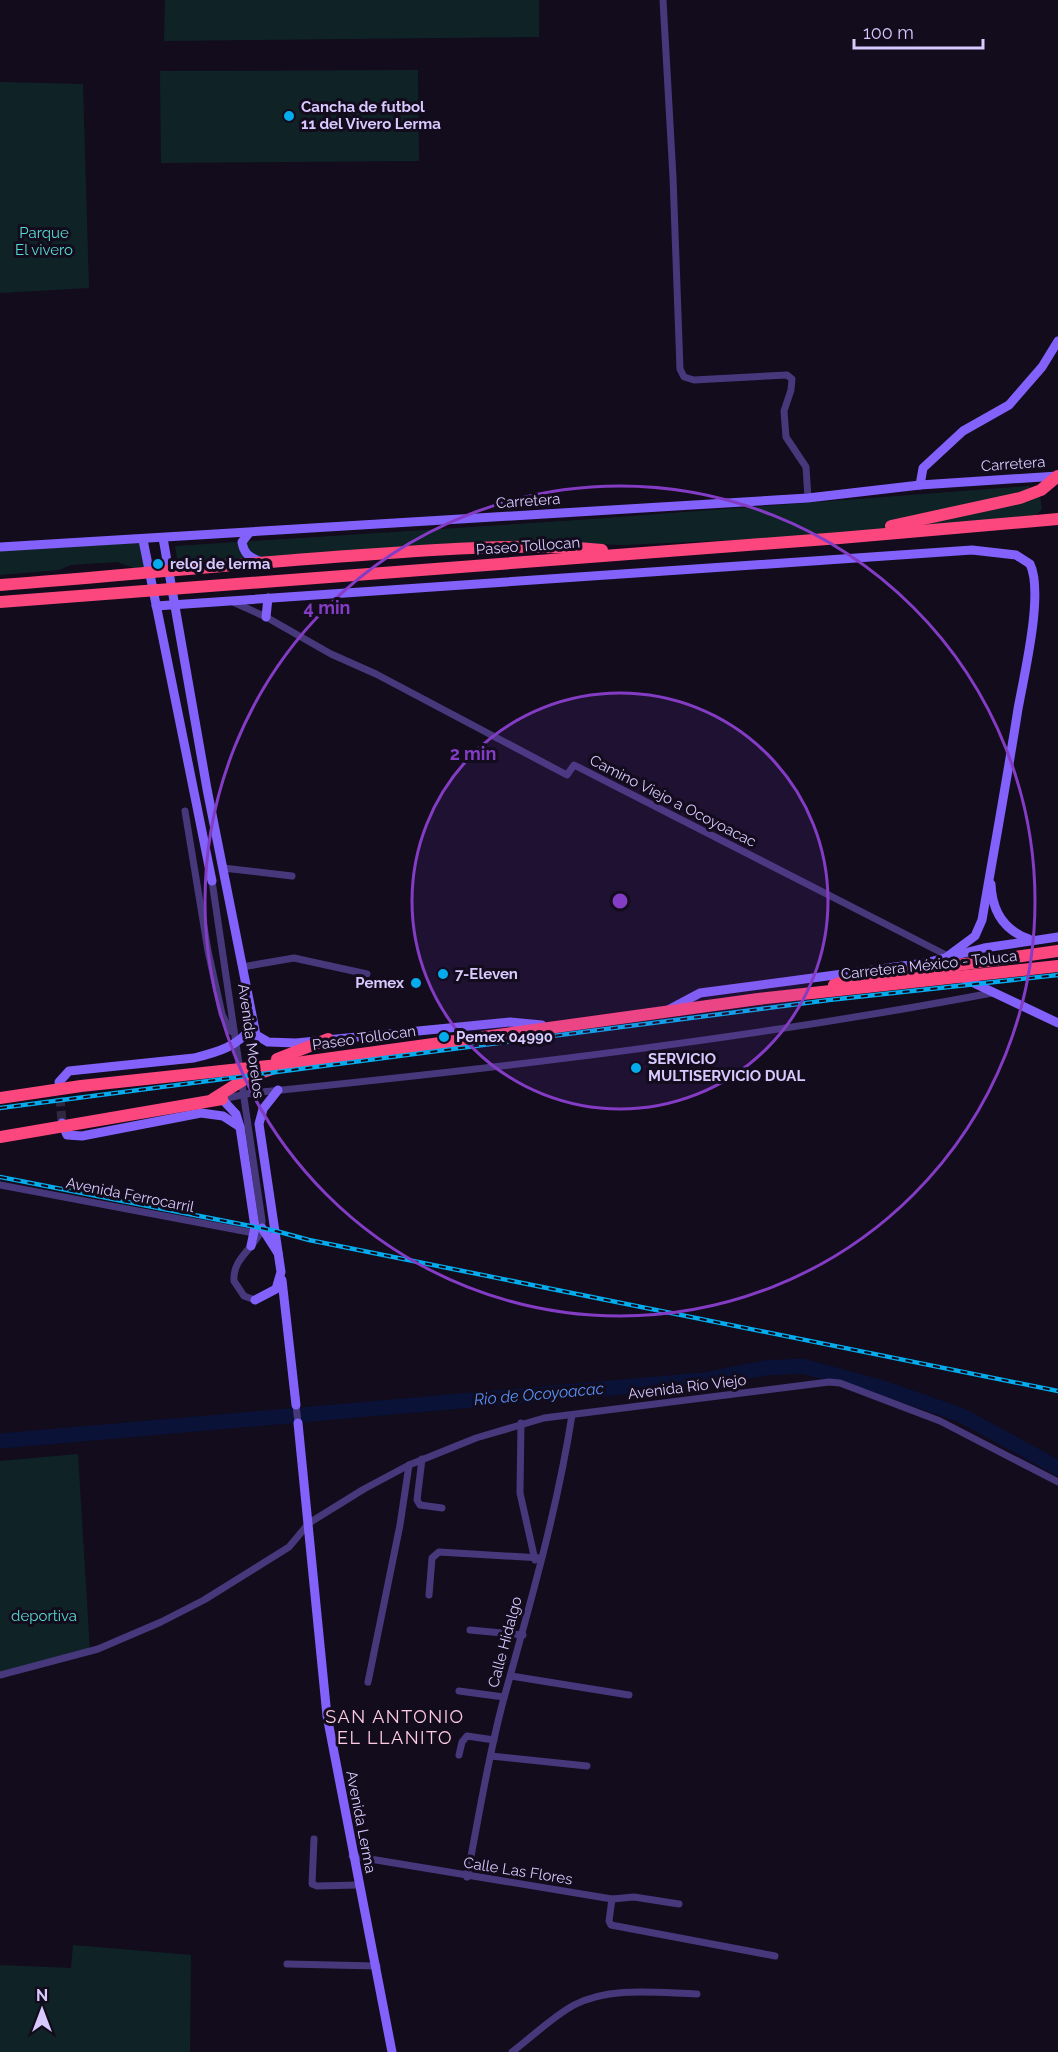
<svg xmlns="http://www.w3.org/2000/svg" width="1058" height="2052" viewBox="0 0 1058 2052" font-family="Raleway,sans-serif">
	<style>
		.green { fill: #0f2327 }
		.lines { fill: none; stroke-linecap: round; stroke-linejoin: round }
		.river { stroke: #0a1238; stroke-width: 15 }
		.secondary-tunnel { stroke: #30283f; stroke-width: 9; stroke-dasharray: 9 4.5; stroke-linecap: butt }
		.street { stroke: #46387b; stroke-width: 7 }
		.secondary { stroke: #8262fb; stroke-width: 9 }
		.highway { stroke: #fb477d; stroke-width: 12 }
		.rail-casing { stroke: #05aced; stroke-width: 4.5 }
		.rail { stroke: #120c1d; stroke-width: 2; stroke-dasharray: 7; stroke-linecap: butt }
		.ring { fill: none; stroke: #843cc5; stroke-width: 3 }
		.poi-dot { fill: #05aced; stroke: #120c1d; stroke-width: 2 }
		.labels { text-anchor: middle; dominant-baseline: central; stroke-width: 6; stroke-linejoin: round; paint-order: stroke }
		.poi-label { font-size: 15px; font-weight: bold; fill: #d8c9fe; stroke: #120c1d; text-anchor: start }
		.park-label { font-size: 15px; fill: #58dbd2; stroke: #120c1d }
		.street-label { font-size: 15px; fill: #d8c9fe; stroke: #120c1d }
		.water-label { font-size: 16px; font-style: italic; fill: #5993fb; stroke: #120c1d }
		.quarter-label { font-size: 18px; letter-spacing: 1.5px; fill: #fecbe2; stroke: #120c1d }
		.centre { fill: #843cc5; stroke: #120c1d; stroke-width: 3 }
		.ring-label { font-size: 18px; text-anchor: middle; font-weight: bold; fill: #843cc5; stroke: #120c1d; stroke-width: 6; stroke-linejoin: round; paint-order: stroke }
	</style>
	<rect width="100%" height="100%" fill="#120c1d"/>
	<g class="green">
		<path d="M 165,0 L 539,0 L 539,37 L 164,41 Z"/>
		<path d="M 418,70 L 419,161 L 161,163 L 160,71 Z"/>
		<path d="M 0,82 L 83,84 L 89,288 L 0,293 Z"/>
		<path d="M 1029,486 L 1040,497 L 1042,509 L 1035,516 L 866,534 L 624,545 L 502,542 L 178,564 L 175,546 L 578,520 Z"/>
		<path d="M 144,540 L 150,574 L 117,562 L 71,565 L 59,570 L 0,575 L 0,547 Z"/>
		<path d="M 78,1454 L 90,1651 L 0,1674 L 0,1461 Z"/>
		<path d="M 73,1945 L 191,1955 L 190,2052 L 0,2052 L 0,1965 L 71,1968 Z"/>
	</g>
	<g class="lines">
		<path class="river" d="M 0,1441 L 703,1380 L 764,1368 L 802,1366 L 883,1388 L 961,1415 L 1058,1468"/>
		<path class="secondary-tunnel" d="M 59,1084 L 62,1123"/>
		<g class="street">
			<path d="M 663,0 L 673,177 L 680,369 L 684,377 L 694,380 L 787,375 L 792,379 L 791,390 L 784,411 L 786,437 L 806,467 L 808,498"/>
			<path d="M 233,602 L 266,617 L 331,654 L 376,674 L 567,775 L 574,765 L 948,956"/>
			<path d="M 185,811 L 208,951 L 222,1014 L 230,1031 L 234,1032"/>
			<path d="M 223,868 L 292,876"/>
			<path d="M 212,881 L 262,1220 C 263,1246 232,1254 234,1281 L 244,1296 L 255,1300"/>
			<path d="M 242,967 L 294,958 L 367,974"/>
			<path d="M 222,1099 L 252,1093 C 500,1068 748,1039 992,993"/>
			<path d="M 0,1185 L 254,1233"/>
			<path d="M 296,1405 L 298,1423"/>
			<path d="M 521,1423 L 520,1493 L 535,1560"/>
			<path d="M 422,1459 L 417,1500 L 420,1505 L 442,1508"/>
			<path d="M 429,1595 L 432,1558 L 439,1552 L 541,1558"/>
			<path d="M 470,1630 L 523,1635"/>
			<path d="M 0,1675 L 98,1649 L 161,1622 L 204,1600 L 289,1547 L 309,1523 L 364,1489 L 409,1465 L 476,1438 L 544,1418 L 829,1382 L 840,1383 L 940,1421 L 1058,1482"/>
			<path d="M 511,1676 L 629,1695"/>
			<path d="M 368,1682 L 400,1525 L 409,1465"/>
			<path d="M 459,1691 L 504,1697"/>
			<path d="M 459,1755 L 462,1742 L 467,1736 L 494,1740"/>
			<path d="M 491,1756 L 587,1766"/>
			<path d="M 314,1839 L 312,1884 L 317,1886 L 358,1885"/>
			<path d="M 352,1856 L 612,1899 L 634,1897 L 679,1904"/>
			<path d="M 467,1877 C 479,1817 488,1756 504,1698 C 530,1604 557,1511 572,1415"/>
			<path d="M 612,1899 L 609,1921 L 611,1925 L 775,1956"/>
			<path d="M 287,1964 L 377,1966"/>
			<path d="M 512,2052 C 532,2037 552,2017 574,2005 C 611,1986 658,1993 697,1994"/>
		</g>
		<g class="secondary">
			<path d="M 920,485 L 923,468 L 963,431 L 1009,405 L 1042,367 L 1058,341"/>
			<path d="M 249,533 L 242,542 C 244,555 250,557 261,562"/>
			<path d="M 163,538 L 207,789 L 256,1035 L 268,1042 L 296,1043 L 510,1022 L 542,1025"/>
			<path d="M 143,540 L 212,881"/>
			<path d="M 0,547 L 808,498 L 920,485 L 1058,476"/>
			<path d="M 156,606 L 972,550 L 1016,555 L 1030,564 C 1044,593 1024,675 1018,709 C 1007,779 994,850 982,920 L 975,936 L 948,956"/>
			<path d="M 266,617 L 268,598"/>
			<path d="M 991,884 C 992,911 1003,930 1029,939"/>
			<path d="M 961,977 L 1058,1023"/>
			<path d="M 670,1009 L 700,993 L 925,963 L 984,948 L 1058,937"/>
			<path d="M 59,1082 L 69,1071 L 194,1058 C 218,1052 237,1047 253,1026"/>
			<path d="M 222,1099 L 236,1114 L 240,1127 L 255,1227 L 251,1246"/>
			<path d="M 62,1123 L 67,1135 L 82,1136 L 201,1113 L 223,1116 L 240,1127"/>
			<path d="M 262,1228 L 278,1253"/>
			<path d="M 282,1280 L 296,1405"/>
			<path d="M 255,1300 L 276,1289 L 281,1272 L 259,1124 L 263,1109 L 278,1090"/>
			<path d="M 298,1423 L 327,1716 L 392,2052"/>
		</g>
		<g class="highway">
			<path d="M 891,526 L 1020,498 L 1041,490 L 1058,476"/>
			<path d="M 0,585 C 121,576 241,563 362,555 C 442,549 522,543 602,550"/>
			<path d="M 0,602 L 840,538 L 1058,519"/>
			<path d="M 834,985 L 850,980 L 1058,951"/>
			<path d="M 277,1059 L 328,1039"/>
			<path d="M 0,1098 L 81,1086 L 296,1063 L 758,999 L 1058,966"/>
			<path d="M 213,1099 L 248,1077 L 272,1069"/>
			<path d="M 0,1137 L 222,1099"/>
		</g>
		<defs>
			<g id="rail">
				<path d="M 0,1108 L 829,1000 L 1058,975"/>
				<path d="M 0,1177 L 276,1231 L 309,1240 L 1058,1391"/>
			</g>
		</defs>
		<use href="#rail" class="rail-casing"/>
		<use href="#rail" class="rail"/>
	</g>
	<circle cx="620" cy="901" r="208" fill="#843cc5" fill-opacity=".12"/>
	<g class="ring">
		<circle cx="620" cy="901" r="208"/>
		<circle cx="620" cy="901" r="415"/>
	</g>
	<g class="poi-dot">
		<circle cx="289" cy="116" r="6"/>
		<circle cx="158" cy="564" r="6"/>
		<circle cx="443" cy="974" r="6"/>
		<circle cx="416" cy="983" r="6"/>
		<circle cx="444" cy="1037" r="6"/>
		<circle cx="636" cy="1068" r="6"/>
	</g>
	<g class="labels">
		<g class="poi-label">
			<text x="301" y="107">Cancha de futbol<tspan x="301" dy="17">11 del Vivero Lerma</tspan></text>
			<text x="170" y="564">reloj de lerma</text>
			<text x="455" y="974">7-Eleven</text>
			<text x="404" y="983" text-anchor="end">Pemex</text>
			<text x="456" y="1037">Pemex 04990</text>
			<text x="648" y="1059">SERVICIO<tspan x="648" dy="17">MULTISERVICIO DUAL</tspan></text>
		</g>
		<g class="park-label">
			<text x="44" y="233">Parque<tspan x="44" dy="17">El vivero</tspan></text>
			<text x="44" y="1616">deportiva</text>
		</g>
		<g class="street-label">
			<text transform="translate(1013 464) rotate(-4)">Carretera</text>
			<text transform="translate(528 501) rotate(-4)">Carretera</text>
			<text transform="translate(528 546) rotate(-4)">Paseo Tollocan</text>
			<text transform="translate(673 801) rotate(27)">Camino Viejo a Ocoyoacac</text>
			<text transform="translate(929 965) rotate(-6)">Carretera México - Toluca</text>
			<text transform="translate(364 1038) rotate(-8)">Paseo Tollocan</text>
			<text transform="translate(251 1041) rotate(82)">Avenida Morelos</text>
			<text transform="translate(130 1195) rotate(11)">Avenida Ferrocarril</text>
			<text transform="translate(687 1387) rotate(-7)">Avenida Río Viejo</text>
			<text transform="translate(505 1642) rotate(-75)">Calle Hidalgo</text>
			<text transform="translate(361 1822) rotate(79)">Avenida Lerma</text>
			<text transform="translate(518 1871) rotate(9)">Calle Las Flores</text>
		</g>
		<g class="water-label">
			<text transform="translate(539 1394) rotate(-5)">Rio de Ocoyoacac</text>
		</g>
		<g class="quarter-label">
			<text x="395" y="1716">SAN ANTONIO<tspan x="395" dy="21">EL LLANITO</tspan></text>
		</g>
	</g>
	<circle cx="620" cy="901" r="9" class="centre"/>
	<g class="ring-label">
		<text x="327" y="614">4 min</text>
		<text x="473" y="760">2 min</text>
	</g>
	<g transform="translate(42 2010)" stroke="#120c1d" stroke-width="4.5" paint-order="stroke">
	<path d="M0-4.5L10 22L0 15L-10 22Z" fill="#d8c9fe"/>
	<text y="-9" font-size="16" font-weight="bold" text-anchor="middle" fill="#d8c9fe">N</text>
	</g>
	<path d="M854 39v9h129v-9" fill="none" stroke="#d8c9fe" stroke-width="3"/>
	<text x="863" y="39" font-size="18" fill="#d8c9fe" stroke="#120c1d" stroke-width="4.5" paint-order="stroke">100 m</text>
</svg>
